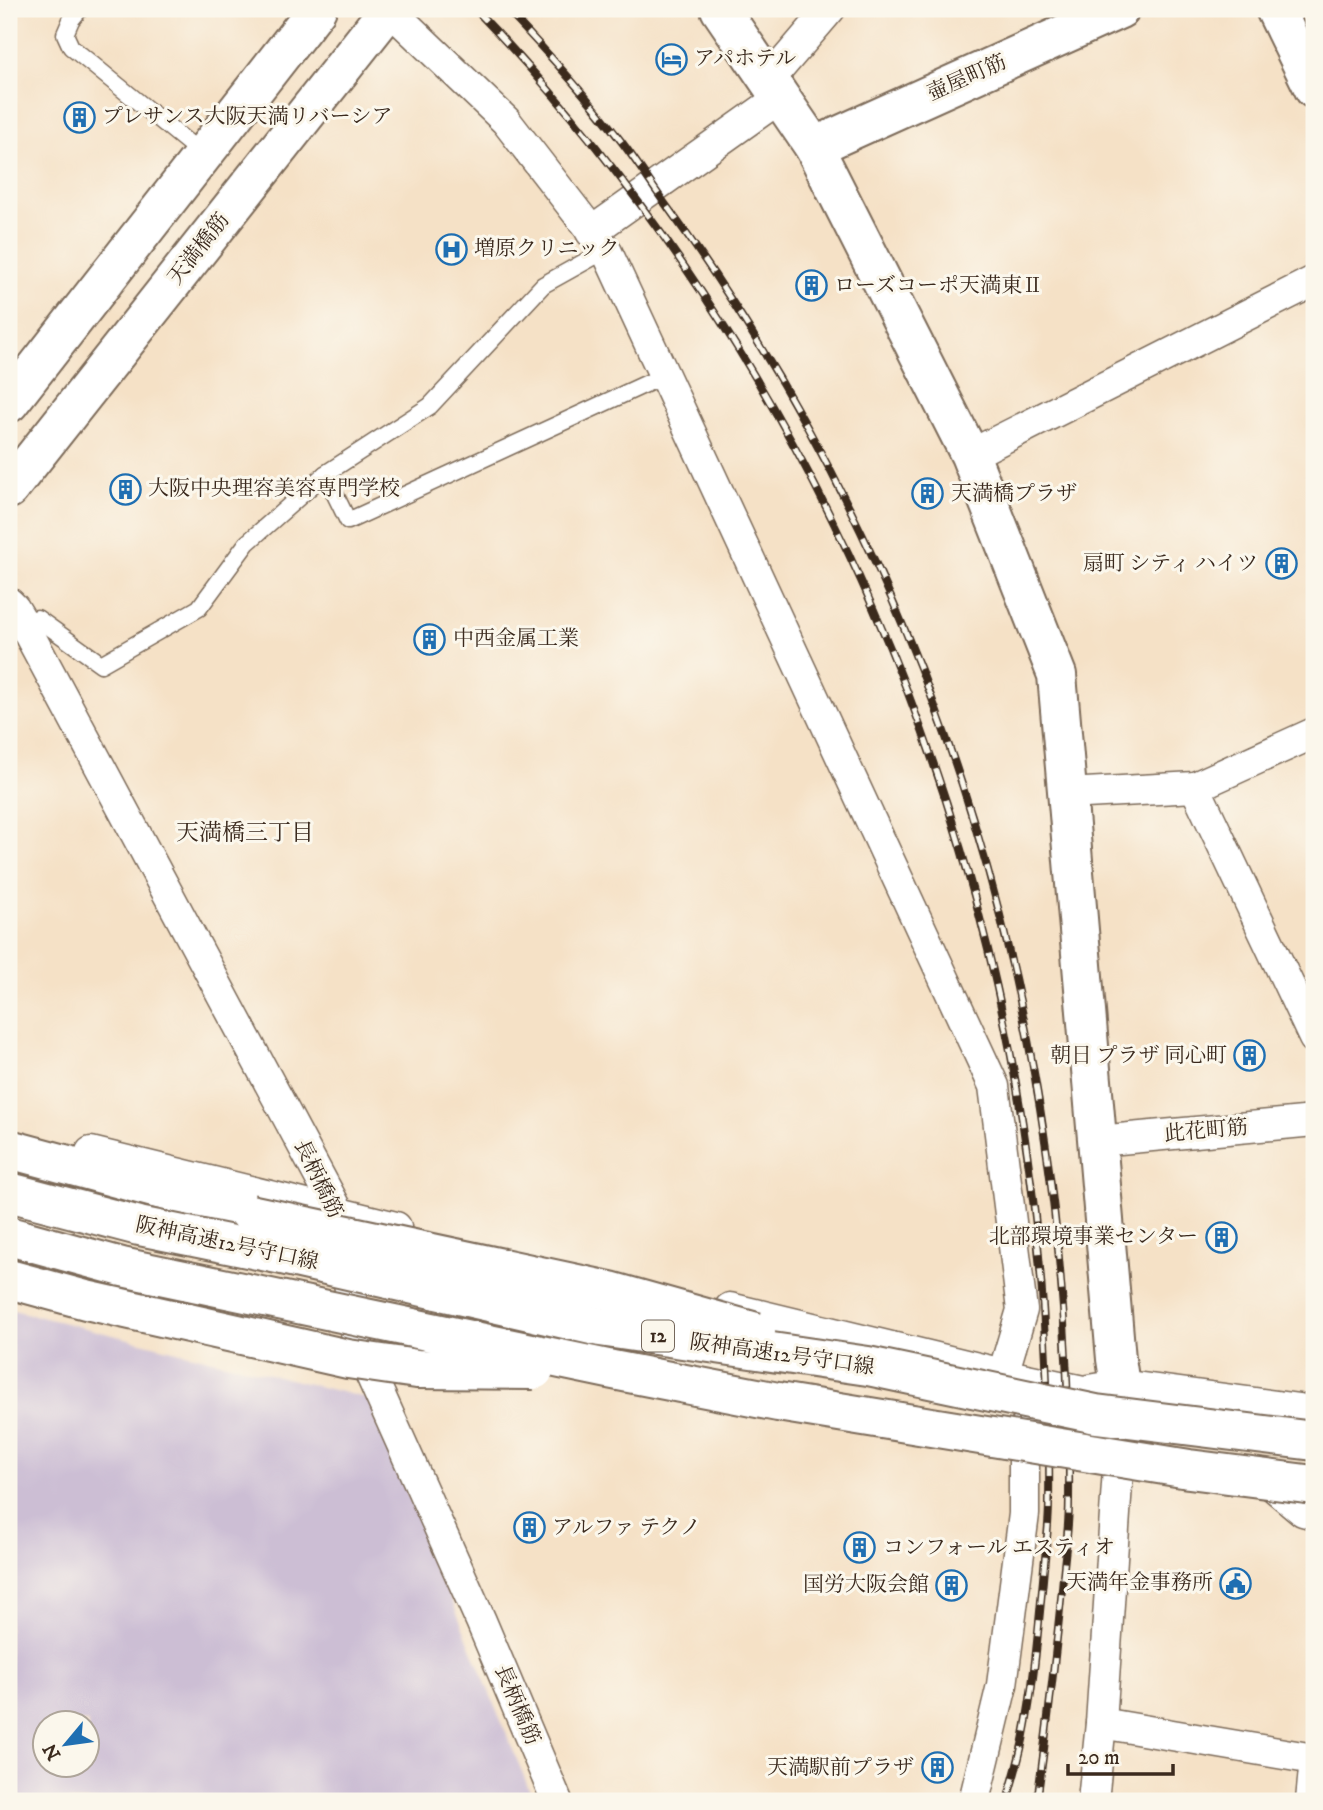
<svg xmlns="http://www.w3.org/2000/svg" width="1323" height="1810" viewBox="0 0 1323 1810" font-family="'IM FELL DW Pica','Noto Serif JP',serif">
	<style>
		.industrial { fill: #ccbed4; fill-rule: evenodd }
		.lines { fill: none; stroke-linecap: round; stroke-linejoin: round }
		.service-casing { stroke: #7c6a59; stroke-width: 19 }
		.minor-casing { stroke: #7c6a59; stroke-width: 33 }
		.tertiary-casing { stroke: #7c6a59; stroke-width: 42 }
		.motorway-casing { stroke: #7c6a59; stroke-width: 42 }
		.service { stroke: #fff; stroke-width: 16 }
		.minor { stroke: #fff; stroke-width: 30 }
		.tertiary { stroke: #fff; stroke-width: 38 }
		.motorway { stroke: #fff; stroke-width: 38 }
		.rail-casing { stroke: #3b2a1e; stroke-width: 8 }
		.rail { stroke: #fbf7ec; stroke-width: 5; stroke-dasharray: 16; stroke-linecap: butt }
		.motorway-bridge-casing { stroke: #7c6a59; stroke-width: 42; stroke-linecap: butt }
		.motorway-bridge { stroke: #fff; stroke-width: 38 }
		.labels { text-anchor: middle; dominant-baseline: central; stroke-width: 6; stroke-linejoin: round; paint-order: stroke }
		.shield { fill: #fbf7ec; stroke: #75685c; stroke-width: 2 }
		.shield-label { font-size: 19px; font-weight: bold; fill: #3b2a1e }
		.poi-label { font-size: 21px; fill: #3b2a1e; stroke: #fbf7ec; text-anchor: start }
		.street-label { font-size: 21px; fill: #3b2a1e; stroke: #fbf7ec }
		.neighbourhood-label { font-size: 23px; fill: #3b2a1e; stroke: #fbf7ec }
	</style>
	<rect width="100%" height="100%" fill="#fbf7ec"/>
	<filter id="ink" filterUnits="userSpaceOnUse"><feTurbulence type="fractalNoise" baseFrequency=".0143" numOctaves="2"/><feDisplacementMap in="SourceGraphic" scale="14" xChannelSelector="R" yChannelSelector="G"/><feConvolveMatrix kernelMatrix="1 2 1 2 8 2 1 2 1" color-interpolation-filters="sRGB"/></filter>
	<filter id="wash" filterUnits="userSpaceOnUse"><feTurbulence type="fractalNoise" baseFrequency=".00686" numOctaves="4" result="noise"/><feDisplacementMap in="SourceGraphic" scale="28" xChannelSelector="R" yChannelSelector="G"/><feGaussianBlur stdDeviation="1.57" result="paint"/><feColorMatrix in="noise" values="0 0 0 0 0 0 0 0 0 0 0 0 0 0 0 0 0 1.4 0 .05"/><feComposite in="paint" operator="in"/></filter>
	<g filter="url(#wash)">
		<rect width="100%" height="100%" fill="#f5e1c6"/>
		<path class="industrial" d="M 9,1309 L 369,1399 L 534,1801 L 9,1801 ZM 46,1722 L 88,1722 L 88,1764 L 46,1764 Z"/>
	</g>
	<g filter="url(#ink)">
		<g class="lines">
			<defs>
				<g id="service">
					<path d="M 80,9 L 71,20 L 65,34 L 71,47 L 203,155"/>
					<path d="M 325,474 L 348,521 L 663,376"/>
					<path d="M 23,623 L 37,618 L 101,664 L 199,608 L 247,543 L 325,474 L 430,406 L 543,285 L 606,250"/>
				</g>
				<g id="minor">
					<path d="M 389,9 L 506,121 L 606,250 L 994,1086 L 1022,1310 L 1003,1374"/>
					<path d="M 770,79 L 830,9"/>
					<path d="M 591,232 L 781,97"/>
					<path d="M 970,455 L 1314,281"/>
					<path d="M 9,603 L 14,608 L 23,623 L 339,1213 L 358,1346 L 481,1621 L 557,1801"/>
					<path d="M 1195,787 L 1314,1038"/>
					<path d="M 1067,794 L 1195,787 L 1314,733"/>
					<path d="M 1098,1141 L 1314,1121"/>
					<path d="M 91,1152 L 396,1227"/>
					<path d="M 730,1308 L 1003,1374 L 1083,1391 L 1120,1385 L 1314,1411"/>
					<path d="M 1261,1476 L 1303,1511 L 1314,1514"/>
					<path d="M 1101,1723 L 1314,1759"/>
					<path d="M 974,1801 L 1002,1685 L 1024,1514 L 1024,1429"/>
					<path d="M 1093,1801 L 1101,1723 L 1120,1439"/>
					<path d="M 1311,1801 L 1314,1769"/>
				</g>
				<g id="tertiary">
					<path d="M 720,9 L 814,147 L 970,455 L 1057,675 L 1116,1359 L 1120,1385"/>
					<path d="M 1275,9 L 1314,89"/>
					<path d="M 814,147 L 1120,9"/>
					<path d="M 9,403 L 317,9"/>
					<path d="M 9,489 L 389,9"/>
				</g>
				<path id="motorway" d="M 9,1149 L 250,1214"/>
			</defs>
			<use href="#service" class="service-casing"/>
			<use href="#minor" class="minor-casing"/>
			<use href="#tertiary" class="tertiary-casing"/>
			<use href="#motorway" class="motorway-casing"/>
			<use href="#service" class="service"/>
			<use href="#minor" class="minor"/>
			<use href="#tertiary" class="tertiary"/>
			<use href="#motorway" class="motorway"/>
			<defs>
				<g id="rail">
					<path d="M 475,9 C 811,358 1011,824 1043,1307 C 1047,1371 1050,1437 1049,1502 C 1049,1528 1045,1554 1043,1580 C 1038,1631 1034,1684 1024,1735 C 1020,1757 1013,1779 1007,1801"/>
					<path d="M 506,9 C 546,51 586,95 621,141 C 637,162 651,184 666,205 C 944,588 1073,1030 1069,1501 C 1069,1530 1064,1560 1062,1589 C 1055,1660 1047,1730 1037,1801"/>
				</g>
			</defs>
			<use href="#rail" class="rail-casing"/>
			<use href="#rail" class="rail"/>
			<defs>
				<g id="motorway-bridge">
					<path d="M 9,1192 L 139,1226 L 282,1255 L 600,1327 L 868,1366 L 1096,1414 L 1314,1441"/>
					<path d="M 250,1214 L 610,1291 L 756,1332"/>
					<path d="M 9,1236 L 122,1267 L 613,1370 L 778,1402 L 1189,1469 L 1314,1485"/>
					<path d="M 9,1279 L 86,1300 L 348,1359 L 417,1369 L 534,1370"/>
				</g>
			</defs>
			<use href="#motorway-bridge" class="motorway-bridge-casing"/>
			<use href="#motorway-bridge" class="motorway-bridge"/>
		</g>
	</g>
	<defs>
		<symbol id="hotel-ring" viewBox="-11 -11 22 22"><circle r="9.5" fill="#fbf7ec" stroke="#1f6fb2" stroke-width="1.5"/><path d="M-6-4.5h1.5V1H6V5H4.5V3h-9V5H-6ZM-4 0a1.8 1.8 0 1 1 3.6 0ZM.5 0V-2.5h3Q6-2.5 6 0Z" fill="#1f6fb2"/></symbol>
		<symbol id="building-ring" viewBox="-11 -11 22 22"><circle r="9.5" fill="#fbf7ec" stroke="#1f6fb2" stroke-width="1.5"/><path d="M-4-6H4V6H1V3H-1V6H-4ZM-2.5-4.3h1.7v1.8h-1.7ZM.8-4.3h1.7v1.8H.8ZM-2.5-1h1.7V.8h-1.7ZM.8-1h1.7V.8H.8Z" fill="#1f6fb2"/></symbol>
		<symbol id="hospital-ring" viewBox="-11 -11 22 22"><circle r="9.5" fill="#fbf7ec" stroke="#1f6fb2" stroke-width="1.5"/><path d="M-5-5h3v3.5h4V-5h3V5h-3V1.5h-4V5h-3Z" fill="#1f6fb2"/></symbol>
		<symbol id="civic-ring" viewBox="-11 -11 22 22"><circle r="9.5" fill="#fbf7ec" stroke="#1f6fb2" stroke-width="1.5"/><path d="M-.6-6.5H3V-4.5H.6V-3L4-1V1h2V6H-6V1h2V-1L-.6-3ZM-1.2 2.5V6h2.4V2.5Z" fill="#1f6fb2"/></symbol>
	</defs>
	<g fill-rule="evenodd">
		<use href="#hotel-ring" x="654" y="42" width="35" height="35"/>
		<use href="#building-ring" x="62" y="100" width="35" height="35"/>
		<use href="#hospital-ring" x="434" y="232" width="35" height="35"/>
		<use href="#building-ring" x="794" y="268" width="35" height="35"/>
		<use href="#building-ring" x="108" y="472" width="35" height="35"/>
		<use href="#building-ring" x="910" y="476" width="35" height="35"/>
		<use href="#building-ring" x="1264" y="546" width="35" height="35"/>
		<use href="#building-ring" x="412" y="622" width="35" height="35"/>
		<use href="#building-ring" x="1232" y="1038" width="35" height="35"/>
		<use href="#building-ring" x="1204" y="1220" width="35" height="35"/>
		<use href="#building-ring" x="512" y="1510" width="35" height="35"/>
		<use href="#building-ring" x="842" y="1530" width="35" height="35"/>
		<use href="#civic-ring" x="1218" y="1566" width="35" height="35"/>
		<use href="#building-ring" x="934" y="1568" width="35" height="35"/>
		<use href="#building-ring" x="920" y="1750" width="35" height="35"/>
	</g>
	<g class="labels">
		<rect class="shield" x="642" y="1320.5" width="32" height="31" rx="5"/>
		<g class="shield-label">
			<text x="658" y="1336">12</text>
		</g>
		<g class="poi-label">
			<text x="694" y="59">アパホテル</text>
			<text x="102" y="117">プレサンス大阪天満リバーシア</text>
			<text x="474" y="249">増原クリニック</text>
			<text x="834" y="286">ローズコーポ天満東Ⅱ</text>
			<text x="148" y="489">大阪中央理容美容専門学校</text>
			<text x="951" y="494">天満橋プラザ</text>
			<text x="1258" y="564" text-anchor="end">扇町 シティ ハイツ</text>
			<text x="453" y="639">中西金属工業</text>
			<text x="1227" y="1056" text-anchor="end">朝日 プラザ 同心町</text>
			<text x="1198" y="1237" text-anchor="end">北部環境事業センター</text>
			<text x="552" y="1528">アルファ テクノ</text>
			<text x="883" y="1548">コンフォール エスティオ</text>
			<text x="1213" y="1583" text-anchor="end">天満年金事務所</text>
			<text x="929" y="1585" text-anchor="end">国労大阪会館</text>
			<text x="914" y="1768" text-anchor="end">天満駅前プラザ</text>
		</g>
		<g class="street-label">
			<text transform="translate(967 78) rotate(-24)">壷屋町筋</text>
			<text transform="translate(199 249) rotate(-52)">天満橋筋</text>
			<text transform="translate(1206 1131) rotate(-5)">此花町筋</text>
			<text transform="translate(318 1179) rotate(64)">長柄橋筋</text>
			<text transform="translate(227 1244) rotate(12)">阪神高速12号守口線</text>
			<text transform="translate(782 1355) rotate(8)">阪神高速12号守口線</text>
			<text transform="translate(517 1705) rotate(67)">長柄橋筋</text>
		</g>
		<g class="neighbourhood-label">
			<text x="245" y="833">天満橋三丁目</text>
		</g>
	</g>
	<rect width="1323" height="1810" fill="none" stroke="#fbf7ec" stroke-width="35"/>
	<g transform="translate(66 1744) rotate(241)"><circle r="33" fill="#fbf7ec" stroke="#aea59a" stroke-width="2"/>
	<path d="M0-5L12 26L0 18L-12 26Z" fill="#1f6fb2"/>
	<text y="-10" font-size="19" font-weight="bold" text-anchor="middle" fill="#3b2a1e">N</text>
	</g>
	<path d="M1068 1764v10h105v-10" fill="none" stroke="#3b2a1e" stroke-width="3.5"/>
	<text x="1078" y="1764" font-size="21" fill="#3b2a1e" stroke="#fbf7ec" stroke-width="5" paint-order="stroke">20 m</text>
</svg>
